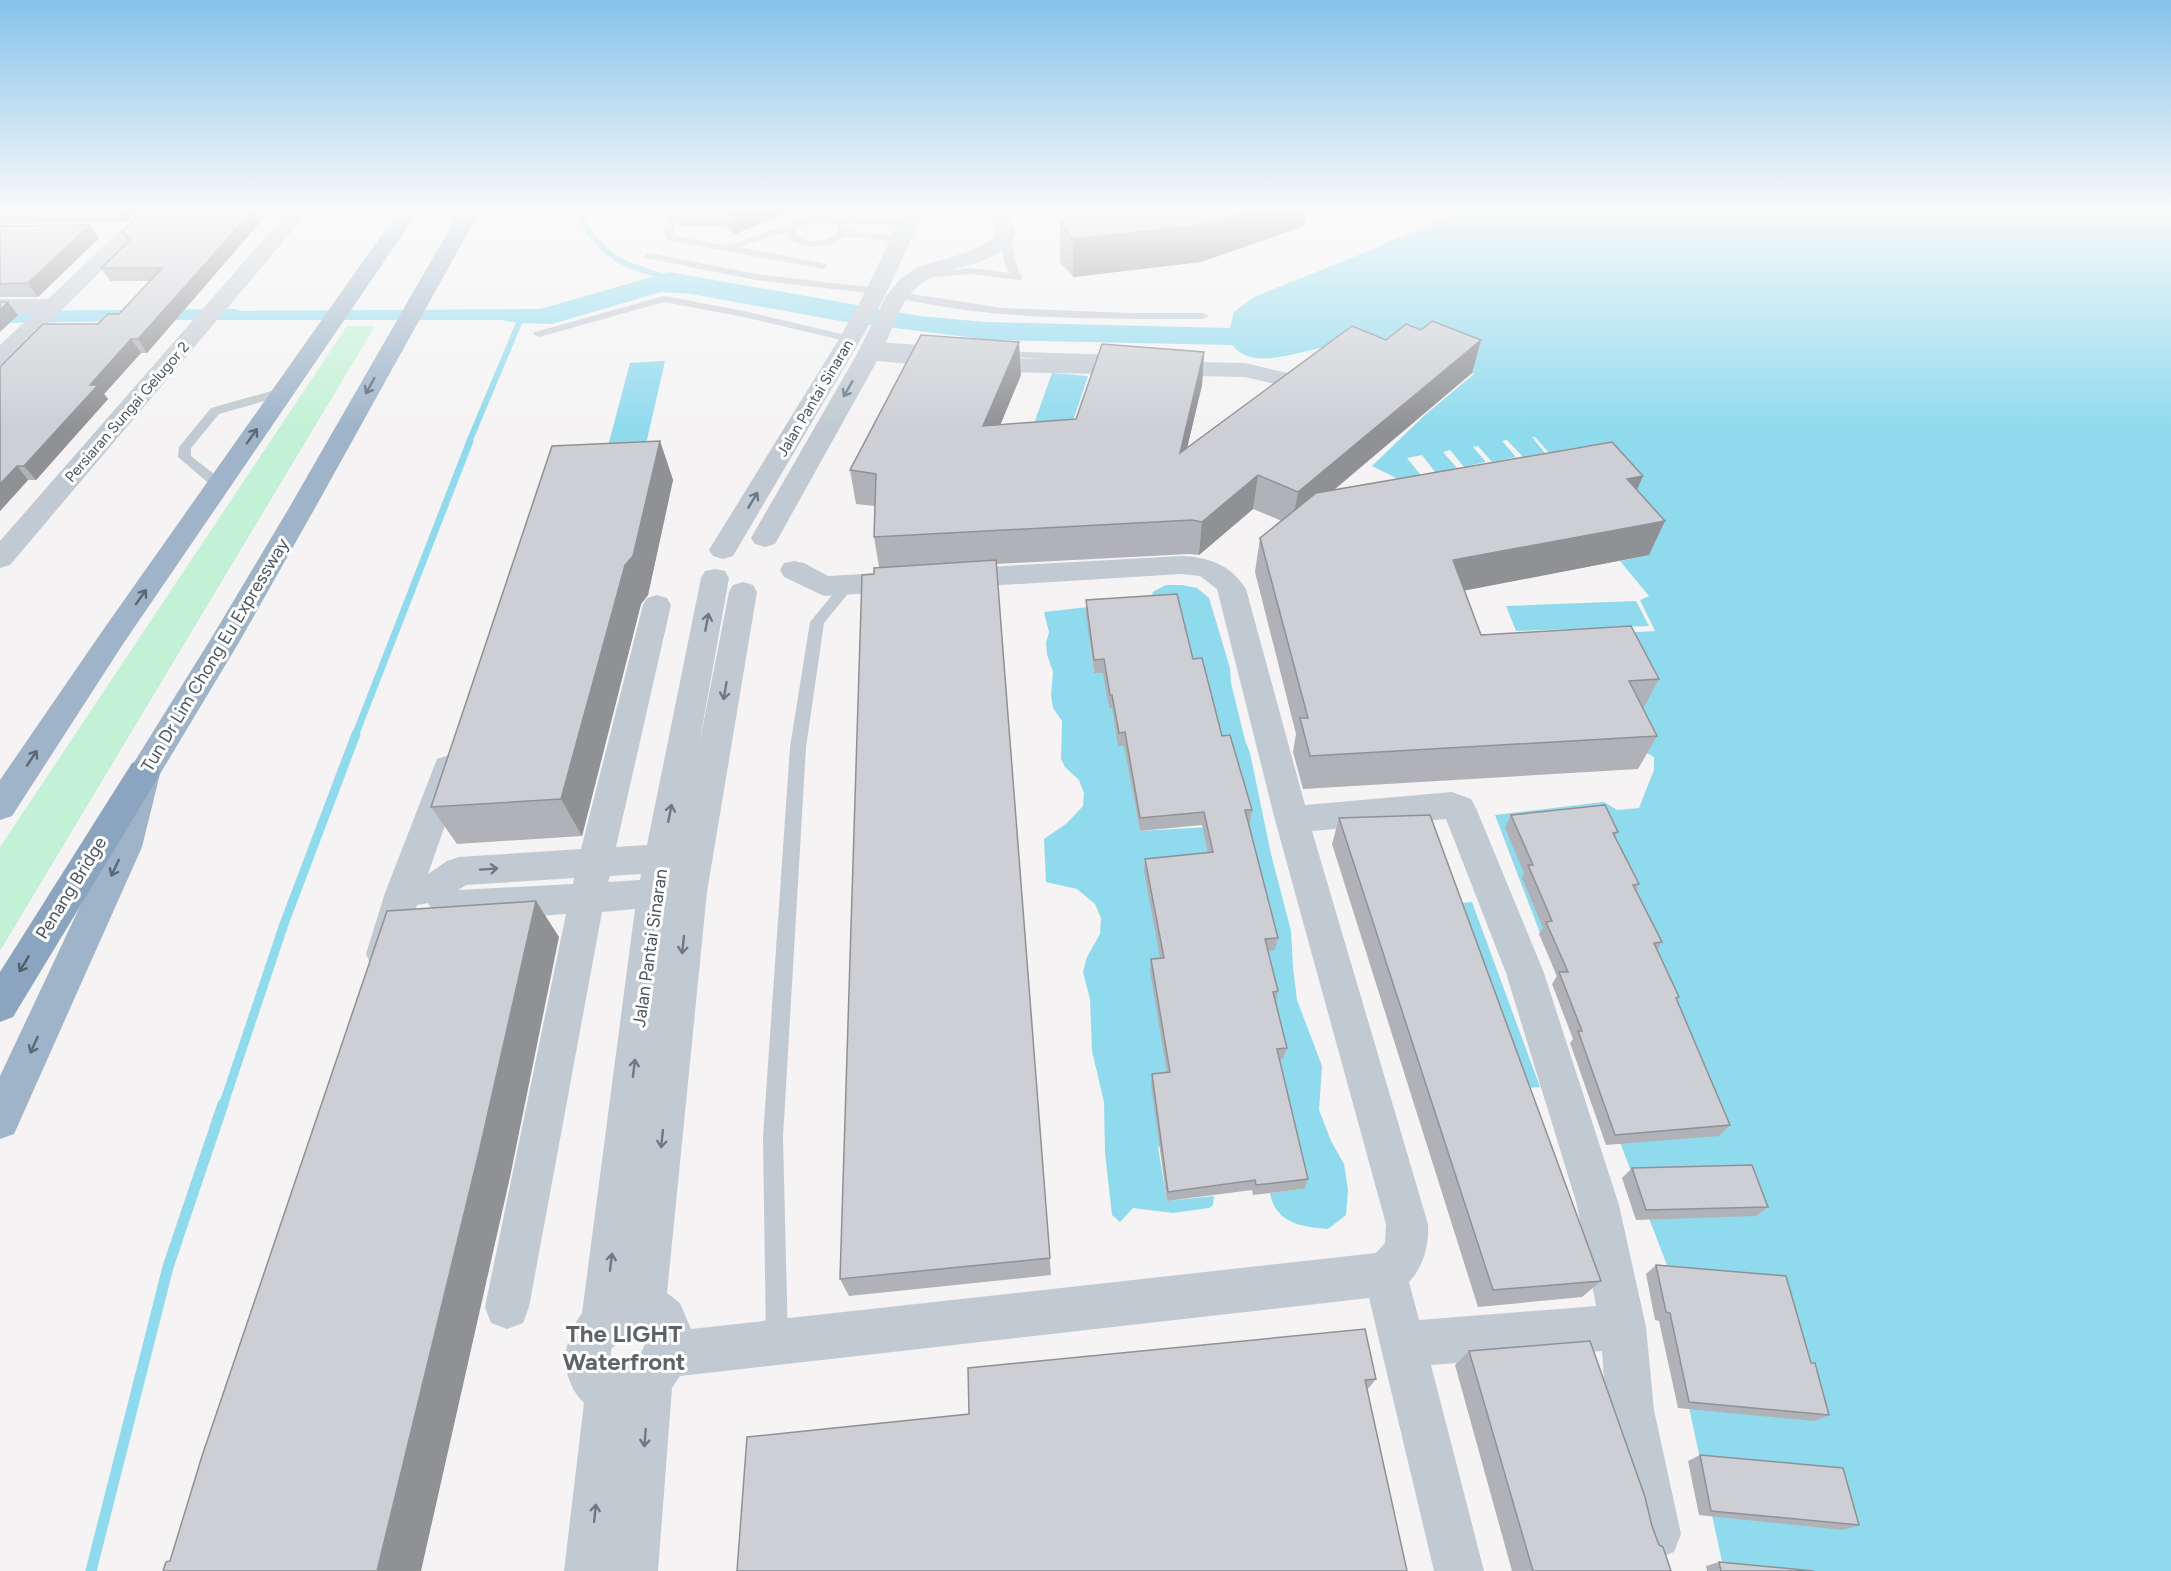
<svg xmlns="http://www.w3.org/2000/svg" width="2171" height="1571" viewBox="0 0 2171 1571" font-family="Figtree,sans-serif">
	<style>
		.green { fill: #c3f1d5 }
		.water { fill: #90daee }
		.pier { fill: #f5f3f3 }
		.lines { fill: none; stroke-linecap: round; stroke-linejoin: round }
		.stream-far3 { stroke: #90daee; stroke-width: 6 }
		.stream-far2 { stroke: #90daee; stroke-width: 7 }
		.stream-far1 { stroke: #90daee; stroke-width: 9 }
		.stream { stroke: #90daee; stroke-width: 11 }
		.canal { fill: #90daee; fill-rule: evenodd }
		.service { fill: #c1cad2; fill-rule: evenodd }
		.minor { fill: #c1cad2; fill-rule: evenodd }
		.trunk { fill: #9fb4c9; fill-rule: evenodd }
		.motorway { fill: #8ba5c1; fill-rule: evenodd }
		.wall { fill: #b0b2b7 }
		.shaded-wall { fill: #909195 }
		.building { fill: #cdcfd5; stroke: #909195; stroke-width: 1.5 }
		.oneway { stroke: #5b6976 }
		.oneway2 { stroke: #6e7983 }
		.oneway3 { stroke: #505e6b }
		.labels { text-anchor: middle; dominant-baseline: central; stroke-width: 6; stroke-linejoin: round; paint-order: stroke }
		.far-street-label { font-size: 15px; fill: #4a5661; stroke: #fff }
		.street-label { font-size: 18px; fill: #4a5661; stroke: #fff }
		.near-neighbourhood-label { font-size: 24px; font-weight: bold; fill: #5f6368; stroke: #fff }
	</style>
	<rect width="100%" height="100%" fill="#f5f3f3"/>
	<path class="green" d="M 347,326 L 375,326 L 0,951 L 0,847 Z"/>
	<g class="water">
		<path d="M 1464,209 L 2171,209 L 2171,1571 L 1724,1571 L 1690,1412 L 1668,1268 L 1495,815 L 1604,802 L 1617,810 L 1639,808 L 1654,770 L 1654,757 L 1641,750 L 1622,633 L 1655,631 L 1640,600 L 1649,596 L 1620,561 L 1649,555 L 1410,485 L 1372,466 L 1426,414 L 1474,374 C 1459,368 1443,360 1427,355 C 1414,351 1344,345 1329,347 C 1300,349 1255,373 1232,345 L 991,340 L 846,322 L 691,294 L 661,292 L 552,324 L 519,323 L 501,320 L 212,320 L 220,311 L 540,309 L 669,272 L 920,316 L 985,322 L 1230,328 L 1234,312 L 1254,297 L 1371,250 Z"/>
		<path d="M 665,361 L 646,444 L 608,446 L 630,363 Z"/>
		<path d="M 1052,373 L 1088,376 L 1068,436 L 1031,432 Z"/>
		<path d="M 1166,585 L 1182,585 L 1197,588 L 1209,598 L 1230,668 L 1231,683 L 1245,740 L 1250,753 L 1271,854 L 1291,931 L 1293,967 L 1297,1000 L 1322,1066 L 1319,1110 L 1331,1141 L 1344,1164 L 1348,1190 L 1346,1215 L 1328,1229 C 1302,1227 1275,1223 1270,1193 L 1304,1189 L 1242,1142 L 1273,1013 L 1208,1142 L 1158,1147 L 1167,1201 L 1214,1196 L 1213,1205 L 1209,1208 L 1173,1213 L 1133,1208 L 1120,1222 L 1112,1215 L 1105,1153 L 1104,1102 L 1092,1051 L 1090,999 L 1083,972 L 1087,957 L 1100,934 L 1101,918 L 1095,904 L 1077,889 L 1046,882 L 1044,839 L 1067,823 L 1083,806 L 1084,793 L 1079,780 L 1065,767 L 1061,759 L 1062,721 L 1053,708 L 1051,695 L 1053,672 L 1047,654 L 1046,643 L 1049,632 L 1044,612 L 1106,605 L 1123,642 L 1090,645 L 1094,673 L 1131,670 L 1105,679 L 1109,708 L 1147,705 L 1113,715 L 1119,746 L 1157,743 L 1126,755 L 1140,831 L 1209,827 L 1149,598 L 1154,591 Z"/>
		<path d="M 1636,601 L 1649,626 L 1516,631 L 1506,606 Z"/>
		<path d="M 1472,902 L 1540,1087 L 1515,1089 L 1450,904 Z"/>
	</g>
	<path class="pier" d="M 1532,437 L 1535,437 L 1549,453 L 1579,447 L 1583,452 L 1428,484 L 1407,458 L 1422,455 L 1436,473 L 1457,468 L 1443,452 L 1450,450 L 1464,467 L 1486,462 L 1473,447 L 1478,446 L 1492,462 L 1516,457 L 1502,441 L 1507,440 L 1523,457 L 1545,453 Z"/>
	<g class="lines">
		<g class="stream-far3">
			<path d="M 580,209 C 581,221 587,229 594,238 C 616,265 636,267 667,278"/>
			<path d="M 469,442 L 519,323 L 516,314"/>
		</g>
		<path class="stream-far2" d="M 355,736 L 470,441"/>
		<path class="stream-far1" d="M 223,1106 L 284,924 L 356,734"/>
		<path class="stream" d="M 91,1571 L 168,1267 L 223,1104"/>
		<path class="canal" d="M 235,309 L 242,311 L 245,315 L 242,319 L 0,323 L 0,311 Z"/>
		<g class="service">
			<path d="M 671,209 L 681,209 L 673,230 L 675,236 L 724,245 L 742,241 L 810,216 L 909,220 L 914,223 L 909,226 L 846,223 L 850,231 L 905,237 L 906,239 L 901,242 L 846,236 L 828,245 L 810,247 L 793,242 L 786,236 L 786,232 L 739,247 L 827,264 L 827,268 L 823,269 L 667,240 L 663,230 ZM 822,221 L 837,225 L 839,232 C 826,242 810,245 796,235 L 797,229 L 812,222 Z"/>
			<path d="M 295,213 L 300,216 L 299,218 L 237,219 L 232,216 L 237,213 Z"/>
			<path d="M 1005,235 L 1010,238 C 1015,252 1015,265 1022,278 L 1021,280 L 971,274 L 921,278 L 916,275 L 921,272 L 971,268 L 1009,273 C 1003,263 1003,249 1000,238 Z"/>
			<path d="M 649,253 L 756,274 L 876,288 L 881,291 L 876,294 L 756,280 L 645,258 L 645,254 Z"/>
			<path d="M 898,292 L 1003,308 L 1129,313 L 1203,313 L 1209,316 L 1203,319 C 1101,319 994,321 894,297 L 894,293 Z"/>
			<path d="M 664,296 L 744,311 L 854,337 L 856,339 L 850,342 L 744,317 L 664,302 L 539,337 L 533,334 L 535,332 Z"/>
			<path d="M 874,342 L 936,346 L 942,349 L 936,352 L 870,347 L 868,345 Z"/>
			<path d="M 997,351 L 1118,355 L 1124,359 L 1118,363 L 993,356 L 991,354 Z"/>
			<path d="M 282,388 L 288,392 L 286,395 L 219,414 L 191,448 L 191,456 L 223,481 L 225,484 L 223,487 L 213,487 L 178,457 L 179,447 L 211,408 Z"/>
			<path d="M 848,580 L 855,585 L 824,623 L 806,747 L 783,1137 L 788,1342 L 785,1350 L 777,1353 L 769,1350 L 766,1342 L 763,1137 L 790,747 L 810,622 L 843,582 Z"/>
		</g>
		<g class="minor">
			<path d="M 143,209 L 164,209 L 8,363 L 0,365 L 0,345 L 34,313 L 0,313 L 0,299 L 48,299 Z"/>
			<path d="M 290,209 L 311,209 L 10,565 L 0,568 L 0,541 Z"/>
			<path d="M 905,209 L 925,209 L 884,298 L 861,339 L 733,556 L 723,559 L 713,556 L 709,550 L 839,339 L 862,298 Z"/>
			<path d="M 982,209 L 1002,209 L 1013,224 L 1016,235 C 995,271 948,261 918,286 C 900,302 894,326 884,347 L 1000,358 L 1245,363 L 1296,375 L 1300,380 L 1296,385 L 1288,387 L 1245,377 L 1000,372 L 877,361 L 775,544 L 765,547 L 755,544 L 751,538 L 857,354 L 886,296 L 901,278 L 918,267 L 968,252 L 992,240 L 995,235 L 993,224 Z"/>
			<path d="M 1181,556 C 1209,557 1231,565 1246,589 L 1305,805 L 1452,792 L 1471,799 L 1476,808 L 1544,973 L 1619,1205 L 1646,1327 L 1654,1410 L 1681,1534 L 1674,1552 L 1656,1559 L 1638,1552 L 1631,1534 L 1606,1410 L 1602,1351 L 1431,1365 L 1484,1571 L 1434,1571 L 1369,1298 L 680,1376 L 672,1388 L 658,1571 L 564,1571 L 584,1403 C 558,1377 562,1340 582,1313 L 635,909 L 602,912 L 529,1307 L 523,1323 L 507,1329 L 491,1323 L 485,1307 L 566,914 L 450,922 L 437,918 L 428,903 L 417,905 L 397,965 L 384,970 L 371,965 L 366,954 L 385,893 L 437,759 L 449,755 L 461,759 L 465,768 L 428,874 L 447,861 L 459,857 L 581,849 L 643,605 L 647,598 L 657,595 L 667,598 L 671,605 L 616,847 L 647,845 L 701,578 L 705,571 L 715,569 L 725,571 L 729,578 L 698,751 L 729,592 L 733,585 L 743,582 L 753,585 L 757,592 L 707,892 L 667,1293 L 680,1303 L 691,1329 L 1376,1253 L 1385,1243 L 1386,1224 L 1275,820 L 1217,589 L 1200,576 L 1181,574 L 824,596 L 784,577 L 780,570 L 784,563 L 794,561 L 804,563 L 828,576 ZM 1446,819 L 1506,973 L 1577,1205 L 1596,1306 L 1419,1320 L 1409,1282 C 1424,1266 1429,1245 1428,1224 L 1312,831 ZM 641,874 L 640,880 L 608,882 L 610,876 ZM 574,878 L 573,884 L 458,890 L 466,885 ZM 632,1329 L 647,1333 C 645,1353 635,1365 615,1367 L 611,1363 L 611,1349 Z"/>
		</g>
		<g class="trunk">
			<path d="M 400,209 L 420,209 L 123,644 L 12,816 L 0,820 L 0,780 L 103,630 Z"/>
			<path d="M 461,209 L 481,209 L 315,508 L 238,644 L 160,774 L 142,847 L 14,1134 L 0,1139 L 0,1076 L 108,847 L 128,772 L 212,637 L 289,508 Z"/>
		</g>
		<path class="motorway" d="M 144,759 L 156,763 L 160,772 L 156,781 L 13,1017 L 0,1022 L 0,972 L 132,763 Z"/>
	</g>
	<g class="wall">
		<path d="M 0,209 L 141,209 L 126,222 L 0,223 Z"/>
		<path d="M 146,209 L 272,209 L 271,211 L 257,211 L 262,220 L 147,353 L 141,353 L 104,394 L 108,399 L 36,480 L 28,480 L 0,511 L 0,367 L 98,324 L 119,314 L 150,281 L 110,281 L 101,268 L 129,242 L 122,232 Z"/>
		<path d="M 676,209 L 796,209 L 735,234 L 724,226 L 680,226 Z"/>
		<path d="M 1063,209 L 1306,209 L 1304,226 L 1201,262 L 1073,277 L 1060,262 L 1060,224 L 1070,216 Z"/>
		<path d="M 0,226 L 99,238 L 38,297 L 0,297 Z"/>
		<path d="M 1421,330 L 1481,340 L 1472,373 L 1333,491 L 1643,476 L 1637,490 L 1649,555 L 1464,590 L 1481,635 L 1659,679 L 1643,709 L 1657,736 L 1638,769 L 1303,789 L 1293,752 L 1296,734 L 1255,572 L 1260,538 L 1282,521 L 1253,509 L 1199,555 L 1189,554 L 996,564 L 1051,1275 L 849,1296 L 840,1279 L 874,574 L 879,567 L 874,537 L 875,506 L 856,504 L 850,470 L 1021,375 L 1000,425 L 1076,419 L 1204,352 L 1202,385 L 1187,448 L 1386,340 Z"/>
		<path d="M 660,441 L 673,480 L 648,595 L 641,604 L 582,836 L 457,844 L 431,807 Z"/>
		<path d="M 1086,600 L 1193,659 L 1222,736 L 1252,810 L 1250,823 L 1249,823 L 1278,938 L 1275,950 L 1268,951 L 1278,991 L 1276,1001 L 1287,1048 L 1283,1059 L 1279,1059 L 1308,1179 L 1304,1189 L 1253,1195 L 1252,1190 L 1167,1201 L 1151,1085 L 1152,1074 L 1167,1073 L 1150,971 L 1151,959 L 1160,958 L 1144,871 L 1145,859 L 1208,853 L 1202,825 L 1140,831 L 1124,746 L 1118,746 L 1112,708 L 1109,708 L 1103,673 L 1094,673 L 1086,614 Z"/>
		<path d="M 1511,815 L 1618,832 L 1615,837 L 1639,884 L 1636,890 L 1662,942 L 1657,949 L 1679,997 L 1677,1000 L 1730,1125 L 1719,1136 L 1606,1145 L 1570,1043 L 1573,1039 L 1552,984 L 1557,976 L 1539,934 L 1543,928 L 1522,878 L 1524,873 L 1505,828 Z"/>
		<path d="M 1339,818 L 1601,1281 L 1582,1297 L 1478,1307 L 1332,844 Z"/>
		<path d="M 1632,1168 L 1768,1207 L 1756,1216 L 1636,1220 L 1622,1178 Z"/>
		<path d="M 1656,1265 L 1811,1363 L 1829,1415 L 1815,1421 L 1678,1408 L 1659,1321 L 1655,1320 L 1646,1274 Z"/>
		<path d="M 1469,1351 L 1652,1526 L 1671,1571 L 1512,1571 L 1455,1365 Z"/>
		<path d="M 1376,1379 L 1367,1390 L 747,1437 Z"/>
		<path d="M 1700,1455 L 1859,1525 L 1843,1530 L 1699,1515 L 1688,1461 Z"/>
		<path d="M 1719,1562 L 1814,1571 L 1707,1571 L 1706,1566 Z"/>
	</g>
	<g class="shaded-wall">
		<path d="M 118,209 L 141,209 L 126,222 Z"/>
		<path d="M 254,209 L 256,209 L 262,220 L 147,353 L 138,339 Z"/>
		<path d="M 729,209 L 796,209 L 735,234 Z"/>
		<path d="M 1250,209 L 1306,209 L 1304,226 L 1201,262 L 1073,277 L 1073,239 Z"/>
		<path d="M 90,225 L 99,238 L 38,297 L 28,283 Z"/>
		<path d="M 8,302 L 18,315 L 0,332 L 0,310 Z"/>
		<path d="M 131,339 L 141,353 L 104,394 L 108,399 L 36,480 L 24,466 L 90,385 Z"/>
		<path d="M 1481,340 L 1472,373 L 1292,525 L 1298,492 Z"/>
		<path d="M 1019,342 L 1021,375 L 986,459 L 983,426 Z"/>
		<path d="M 1204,352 L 1202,385 L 1178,486 L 1180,453 Z"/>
		<path d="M 660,441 L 673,480 L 648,595 L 641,604 L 582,836 L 561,799 Z"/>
		<path d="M 17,466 L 28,480 L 0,511 L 0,484 Z"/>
		<path d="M 1258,475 L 1253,509 L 1199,555 L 1202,522 Z"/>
		<path d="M 1643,476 L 1628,510 L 1627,479 Z"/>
		<path d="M 1665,521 L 1649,555 L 1442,595 L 1453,560 Z"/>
		<path d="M 536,901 L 559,937 L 510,1177 L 421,1571 L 377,1571 Z"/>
	</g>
	<g class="building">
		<path d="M 0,209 L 113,209 L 0,210 Z"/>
		<path d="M 146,209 L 254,209 L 138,339 L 131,339 L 90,385 L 98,385 L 24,466 L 17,466 L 0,484 L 0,367 L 43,324 L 98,324 L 108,314 L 119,314 L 162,268 L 101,268 L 130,240 L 122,232 Z"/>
		<path d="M 1076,209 L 1250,209 L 1204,225 L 1073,239 L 1060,224 L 1075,213 Z"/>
		<path d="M 90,225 L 28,283 L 0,284 L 0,226 Z"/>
		<path d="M 0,302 L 8,302 L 0,310 Z"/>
		<path d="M 1432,321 L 1481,340 L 1298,492 L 1258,475 L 1202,522 L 1192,520 L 874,537 L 876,474 L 850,470 L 921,335 L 1019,342 L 983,426 L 1076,419 L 1102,344 L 1204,352 L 1180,453 L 1352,326 L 1386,340 L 1406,324 L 1421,330 Z"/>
		<path d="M 660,441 L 633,556 L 625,565 L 561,799 L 431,807 L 552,446 Z"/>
		<path d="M 1612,442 L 1643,476 L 1627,479 L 1665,521 L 1453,560 L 1481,635 L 1631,626 L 1659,679 L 1629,681 L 1657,736 L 1310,756 L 1300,718 L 1308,718 L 1260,538 L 1316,493 Z"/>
		<path d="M 996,560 L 1050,1258 L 840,1279 L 862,575 L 874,574 L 874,568 Z"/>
		<path d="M 1177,594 L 1193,659 L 1202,658 L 1222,736 L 1230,735 L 1252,810 L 1245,810 L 1278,938 L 1265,939 L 1278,991 L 1273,992 L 1287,1048 L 1277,1049 L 1308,1179 L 1256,1185 L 1255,1180 L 1168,1192 L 1152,1074 L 1170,1072 L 1151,959 L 1164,958 L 1145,859 L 1213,852 L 1204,812 L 1140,818 L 1125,732 L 1119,733 L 1112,695 L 1110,695 L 1104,659 L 1094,660 L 1086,600 Z"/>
		<path d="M 1605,805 L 1618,832 L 1613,833 L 1639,884 L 1633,885 L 1662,942 L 1654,943 L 1679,997 L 1676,998 L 1730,1125 L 1615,1135 L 1578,1031 L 1582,1031 L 1559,972 L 1568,972 L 1546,922 L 1552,921 L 1528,865 L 1533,865 L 1511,815 Z"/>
		<path d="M 1430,815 L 1601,1281 L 1493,1290 L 1339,818 Z"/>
		<path d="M 536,901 L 480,1148 L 377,1571 L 163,1571 L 166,1562 L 170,1561 L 202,1456 L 387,911 Z"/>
		<path d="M 1752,1165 L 1768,1207 L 1646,1210 L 1632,1168 Z"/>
		<path d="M 1656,1265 L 1786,1276 L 1811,1363 L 1815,1363 L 1829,1415 L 1689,1402 L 1670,1313 L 1666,1312 Z"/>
		<path d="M 1365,1329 L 1376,1379 L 1365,1380 L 1407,1571 L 737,1571 L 747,1437 L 969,1414 L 968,1368 Z"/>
		<path d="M 1590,1341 L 1645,1497 L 1652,1526 L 1659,1545 L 1663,1547 L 1671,1571 L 1533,1571 L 1469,1351 Z"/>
		<path d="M 1700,1455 L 1843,1468 L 1859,1525 L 1711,1511 Z"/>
		<path d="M 1719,1562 L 1814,1571 L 1721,1571 Z"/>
	</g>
	<defs><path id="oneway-shaft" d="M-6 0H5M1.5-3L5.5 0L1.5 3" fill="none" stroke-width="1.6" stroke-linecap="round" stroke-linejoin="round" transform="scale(1.5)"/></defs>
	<g class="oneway">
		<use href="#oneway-shaft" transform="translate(370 386) rotate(119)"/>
		<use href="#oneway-shaft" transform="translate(252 436) rotate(-55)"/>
		<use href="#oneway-shaft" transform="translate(141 597) rotate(-55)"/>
		<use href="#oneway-shaft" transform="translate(32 758) rotate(-56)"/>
		<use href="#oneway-shaft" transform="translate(115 868) rotate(115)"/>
		<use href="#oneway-shaft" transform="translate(34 1045) rotate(114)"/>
	</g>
	<g class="oneway2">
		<use href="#oneway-shaft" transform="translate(848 389) rotate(120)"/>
		<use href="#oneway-shaft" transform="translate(753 500) rotate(-59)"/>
		<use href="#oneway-shaft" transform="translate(707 622) rotate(-79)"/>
		<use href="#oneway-shaft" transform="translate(725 691) rotate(100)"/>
		<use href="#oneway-shaft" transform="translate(670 813) rotate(-79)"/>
		<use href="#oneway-shaft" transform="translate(489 869) rotate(-4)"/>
		<use href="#oneway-shaft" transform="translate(683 945) rotate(96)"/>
		<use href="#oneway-shaft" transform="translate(634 1068) rotate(-83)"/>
		<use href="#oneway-shaft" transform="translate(662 1139) rotate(96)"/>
		<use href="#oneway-shaft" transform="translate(611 1262) rotate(-83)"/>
		<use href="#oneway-shaft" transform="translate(645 1438) rotate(95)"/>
		<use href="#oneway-shaft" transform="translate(595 1513) rotate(-84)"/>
	</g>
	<use class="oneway3" href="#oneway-shaft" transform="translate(24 964) rotate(121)"/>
	<linearGradient id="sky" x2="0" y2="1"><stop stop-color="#85c3ea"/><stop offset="0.49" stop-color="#fafafa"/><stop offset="1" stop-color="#fafafa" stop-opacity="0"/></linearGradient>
	<rect width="2171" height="429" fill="url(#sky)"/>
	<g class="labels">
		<g class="far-street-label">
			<text transform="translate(815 398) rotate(-59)">Jalan Pantai Sinaran</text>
			<text transform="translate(127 412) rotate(-49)">Persiaran Sungai Gelugor 2</text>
		</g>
		<g class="street-label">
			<text transform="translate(215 655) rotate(-59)">Tun Dr Lim Chong Eu Expressway</text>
			<text transform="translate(71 888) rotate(-58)">Penang Bridge</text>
			<text transform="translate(650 948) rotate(-82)">Jalan Pantai Sinaran</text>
		</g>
		<g class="near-neighbourhood-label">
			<text x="624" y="1333">The LIGHT<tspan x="624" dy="28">Waterfront</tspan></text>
		</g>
	</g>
</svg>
